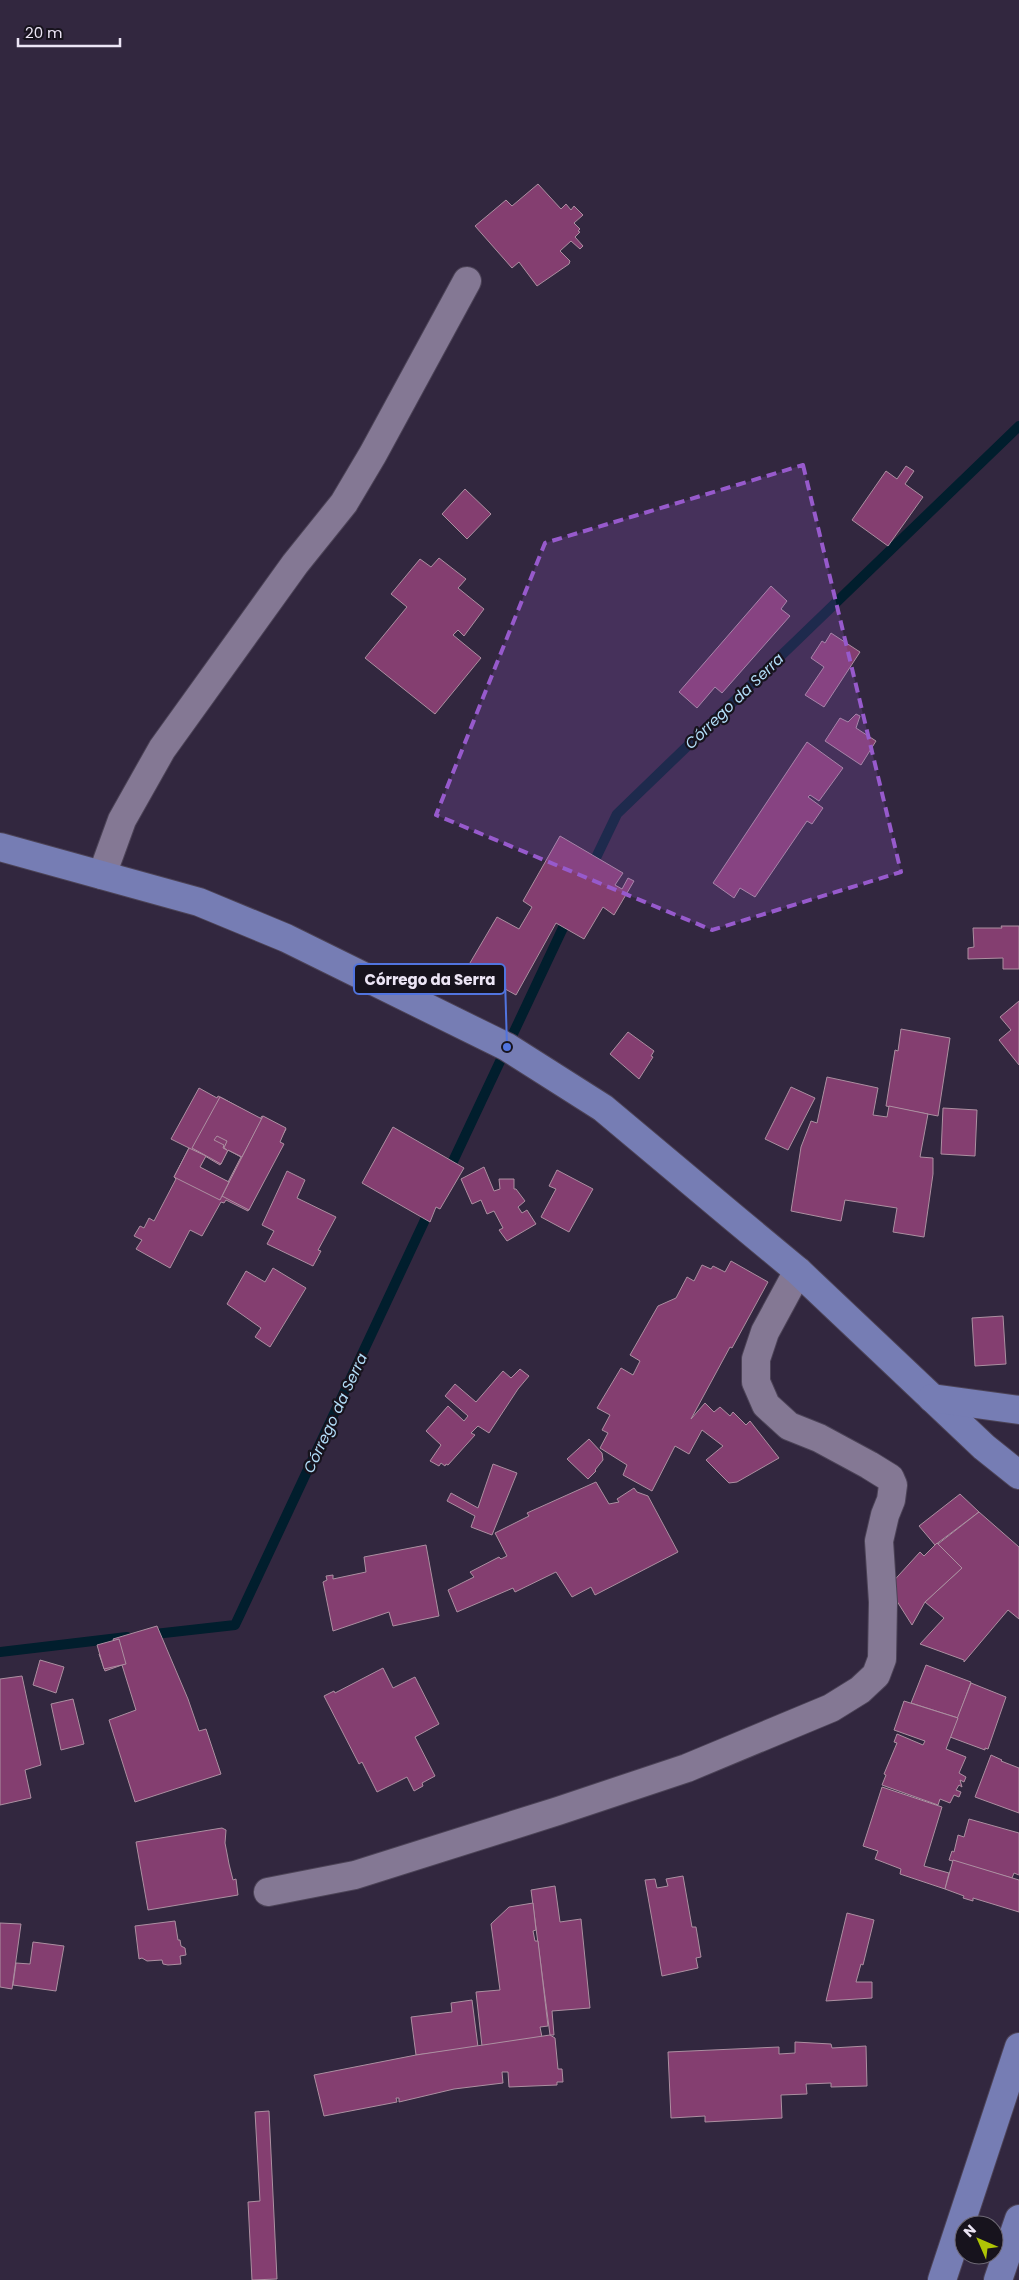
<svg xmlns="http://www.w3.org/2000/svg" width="1019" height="2280" viewBox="0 0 1019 2280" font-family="Poppins,sans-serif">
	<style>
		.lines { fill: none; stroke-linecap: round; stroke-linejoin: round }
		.stream { stroke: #011e2d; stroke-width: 10 }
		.building { fill: #843e70; stroke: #ac8fa1; fill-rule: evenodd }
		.minor-casing { stroke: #4c4357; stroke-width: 30 }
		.major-casing { stroke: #4c4357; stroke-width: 30 }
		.minor { stroke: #847894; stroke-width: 28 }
		.major { stroke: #767db4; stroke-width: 28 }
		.marked { fill: #975acc; fill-opacity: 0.2; stroke: #975acc; stroke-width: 4; stroke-dasharray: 10 6; stroke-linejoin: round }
		.labels { text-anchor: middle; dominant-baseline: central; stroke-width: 4.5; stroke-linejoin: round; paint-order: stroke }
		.water-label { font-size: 15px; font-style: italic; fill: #b3def9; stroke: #17131d }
		.leader { fill: none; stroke: #5174df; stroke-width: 2 }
		.callout-dot { fill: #5174df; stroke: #17131d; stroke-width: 2 }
		.callout { fill: #17131d; stroke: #5174df; stroke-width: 2 }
		.callout-label { font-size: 15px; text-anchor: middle; font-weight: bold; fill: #ece5f5 }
	</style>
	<rect width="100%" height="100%" fill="#32273f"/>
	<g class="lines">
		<g class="stream">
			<path d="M 591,868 L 617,814 L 1019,426"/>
			<path d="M 447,1174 L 569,915"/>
			<path d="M 146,1635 L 235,1625 L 431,1207"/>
			<path d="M 0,1652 L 127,1637"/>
		</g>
	</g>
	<g class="building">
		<path d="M 538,184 L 561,209 L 566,204 L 571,210 L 574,206 L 583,215 L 574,223 L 580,229 L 578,231 L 580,232 L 575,237 L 583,246 L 580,249 L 571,241 L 560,251 L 570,261 L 569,264 L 537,286 L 519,262 L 512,268 L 475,226 L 506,200 L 512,206 Z"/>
		<path d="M 906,466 L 914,471 L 905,484 L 923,497 L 888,546 L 852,520 L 886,471 L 897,479 Z"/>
		<path d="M 465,489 L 491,514 L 467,539 L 442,514 Z"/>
		<path d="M 439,558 L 466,579 L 458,588 L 484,609 L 464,636 L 458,630 L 453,635 L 481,658 L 435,714 L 365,658 L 407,607 L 391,594 L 420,559 L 431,567 Z"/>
		<path d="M 771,586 L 787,601 L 781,609 L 790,616 L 722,693 L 715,687 L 697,708 L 679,692 Z"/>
		<path d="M 831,633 L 860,652 L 824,707 L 805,695 L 824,667 L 811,658 L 822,641 L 825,643 Z"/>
		<path d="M 856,714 L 860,716 L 856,728 L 876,741 L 861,765 L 825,741 L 840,718 L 848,722 Z"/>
		<path d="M 807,742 L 843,768 L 819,801 L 810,795 L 808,797 L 823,808 L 812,824 L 807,821 L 755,897 L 740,888 L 734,898 L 713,883 Z"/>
		<path d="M 560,836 L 623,873 L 615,885 L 622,889 L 628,878 L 634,881 L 614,915 L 603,907 L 584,939 L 556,923 L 516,995 L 467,968 L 497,917 L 519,929 L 532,907 L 523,901 Z"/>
		<path d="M 1001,926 L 1019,926 L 1019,969 L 1003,969 L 1003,958 L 968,959 L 968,948 L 974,947 L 973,928 L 1002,928 Z"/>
		<path d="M 1019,1001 L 1019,1065 L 999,1040 L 1011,1030 L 1000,1017 Z"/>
		<path d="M 901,1029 L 950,1038 L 938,1116 L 886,1106 L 895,1050 L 898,1051 Z"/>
		<path d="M 628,1032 L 654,1051 L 651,1056 L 653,1057 L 639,1079 L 610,1054 Z"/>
		<path d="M 827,1077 L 878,1088 L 873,1115 L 887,1117 L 889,1106 L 928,1114 L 920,1157 L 933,1158 L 933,1174 L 924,1237 L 893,1232 L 897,1208 L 845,1200 L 841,1221 L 791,1211 L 801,1147 L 811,1121 L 817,1123 Z"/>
		<path d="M 791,1087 L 815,1098 L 788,1150 L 765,1139 Z"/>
		<path d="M 199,1088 L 217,1098 L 218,1096 L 224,1099 L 260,1119 L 262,1116 L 286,1129 L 279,1142 L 283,1144 L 248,1211 L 226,1200 L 224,1203 L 221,1202 L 202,1236 L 190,1230 L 170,1268 L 136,1249 L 142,1240 L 134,1236 L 140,1226 L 144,1228 L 149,1218 L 154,1221 L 176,1179 L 174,1177 L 189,1148 L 171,1139 ZM 228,1150 L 241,1157 L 228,1182 L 199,1167 L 205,1156 L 220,1165 Z"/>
		<path d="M 220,1097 L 262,1119 L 242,1157 L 228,1150 L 221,1164 L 192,1148 ZM 217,1136 L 227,1141 L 224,1148 L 227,1150 L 223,1148 L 224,1145 L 214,1140 Z"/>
		<path d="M 943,1108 L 977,1110 L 975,1156 L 941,1154 Z"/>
		<path d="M 263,1116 L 286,1128 L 280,1142 L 284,1144 L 249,1210 L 222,1196 Z"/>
		<path d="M 393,1127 L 464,1168 L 440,1209 L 436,1207 L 430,1222 L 362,1183 Z"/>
		<path d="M 189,1148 L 206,1156 L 200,1167 L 229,1182 L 220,1200 L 174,1177 Z"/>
		<path d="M 484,1167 L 494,1191 L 500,1189 L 499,1179 L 514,1179 L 514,1189 L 516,1189 L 525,1201 L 518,1207 L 522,1213 L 527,1210 L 536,1224 L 507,1241 L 499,1230 L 503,1228 L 494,1211 L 487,1214 L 481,1200 L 472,1204 L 461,1179 Z"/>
		<path d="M 557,1170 L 593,1189 L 569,1232 L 541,1217 L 556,1189 L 549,1186 Z"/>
		<path d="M 287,1171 L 305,1180 L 297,1198 L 336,1217 L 318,1250 L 321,1251 L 313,1266 L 267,1244 L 274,1231 L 262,1225 Z"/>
		<path d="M 731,1261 L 768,1282 L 732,1348 L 730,1347 L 691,1419 L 705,1403 L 714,1412 L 720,1407 L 730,1416 L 733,1412 L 746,1425 L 750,1421 L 779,1458 L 737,1482 L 729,1483 L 706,1460 L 723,1446 L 702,1430 L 689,1454 L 675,1446 L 652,1491 L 623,1475 L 627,1465 L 600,1448 L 608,1433 L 602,1430 L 610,1415 L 597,1408 L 621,1368 L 633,1375 L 640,1361 L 630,1355 L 658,1306 L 676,1298 L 687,1277 L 694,1281 L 702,1265 L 711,1269 L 713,1266 L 725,1272 Z"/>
		<path d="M 273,1268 L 306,1288 L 270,1347 L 255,1337 L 261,1328 L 227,1304 L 246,1271 L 265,1282 Z"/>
		<path d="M 1003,1316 L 1006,1364 L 975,1366 L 972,1318 Z"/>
		<path d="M 520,1369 L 529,1376 L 518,1389 L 489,1433 L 478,1426 L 471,1433 L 475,1435 L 448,1465 L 446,1464 L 445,1466 L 441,1463 L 439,1466 L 430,1461 L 441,1445 L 426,1431 L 448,1406 L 464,1421 L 468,1416 L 445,1396 L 455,1384 L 476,1402 L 503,1371 L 511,1378 Z"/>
		<path d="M 589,1439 L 602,1453 L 603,1460 L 595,1470 L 596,1471 L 588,1479 L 567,1459 Z"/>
		<path d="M 493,1464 L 517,1473 L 492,1535 L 471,1527 L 475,1516 L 447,1501 L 451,1493 L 478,1508 Z"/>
		<path d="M 596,1482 L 609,1504 L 619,1502 L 617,1499 L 634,1488 L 637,1492 L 648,1496 L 678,1552 L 595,1595 L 591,1587 L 572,1597 L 556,1572 L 515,1592 L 513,1588 L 457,1612 L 448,1590 L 474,1577 L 470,1572 L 499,1557 L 501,1559 L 507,1556 L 495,1533 L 529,1516 L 527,1513 Z"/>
		<path d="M 960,1494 L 979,1512 L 935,1545 L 919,1526 Z"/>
		<path d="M 979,1512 L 1019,1547 L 1019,1619 L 1008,1610 L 964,1662 L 964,1660 L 920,1644 L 944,1618 L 925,1602 L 962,1568 L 938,1544 Z"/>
		<path d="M 937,1543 L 962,1568 L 925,1602 L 912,1625 L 888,1587 L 920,1552 L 924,1556 Z"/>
		<path d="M 426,1545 L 439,1616 L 393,1626 L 389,1612 L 333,1631 L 323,1582 L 327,1580 L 326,1576 L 333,1575 L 333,1579 L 366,1572 L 364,1557 Z"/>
		<path d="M 157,1626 L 188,1699 L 199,1731 L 206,1729 L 221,1774 L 135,1802 L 109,1720 L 136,1710 L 122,1665 L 105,1671 L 99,1654 L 117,1649 L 113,1639 Z"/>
		<path d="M 119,1639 L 126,1664 L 104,1669 L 97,1645 Z"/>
		<path d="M 40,1660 L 64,1667 L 56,1693 L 33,1685 Z"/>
		<path d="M 926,1665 L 971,1682 L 958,1718 L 911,1703 Z"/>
		<path d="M 383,1668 L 393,1688 L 415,1677 L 439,1724 L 415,1737 L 435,1776 L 422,1783 L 423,1786 L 414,1791 L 407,1777 L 377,1792 L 362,1762 L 359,1764 L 324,1696 L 334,1691 L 335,1693 Z"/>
		<path d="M 22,1676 L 41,1765 L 25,1770 L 31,1798 L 0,1805 L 0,1679 Z"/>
		<path d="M 971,1683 L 1006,1697 L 988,1749 L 985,1748 L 985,1750 L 950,1737 Z"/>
		<path d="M 73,1699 L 84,1744 L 61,1750 L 51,1704 Z"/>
		<path d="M 904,1701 L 958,1718 L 946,1749 L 966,1757 L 959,1773 L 966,1777 L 964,1782 L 960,1780 L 962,1787 L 959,1785 L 956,1790 L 961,1792 L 959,1797 L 954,1795 L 950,1803 L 940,1799 L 938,1805 L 882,1785 L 886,1775 L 884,1774 L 897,1743 L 894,1742 L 897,1734 L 923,1745 L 925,1741 L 894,1730 Z"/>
		<path d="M 991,1755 L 1002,1760 L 1001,1761 L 1019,1768 L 1019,1813 L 975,1797 Z"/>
		<path d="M 882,1787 L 942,1807 L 924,1866 L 949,1873 L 945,1889 L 900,1874 L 901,1869 L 875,1859 L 878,1851 L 863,1846 Z"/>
		<path d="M 969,1819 L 1019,1833 L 1019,1875 L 1014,1873 L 1012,1878 L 949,1860 L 952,1851 L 954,1852 L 958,1835 L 964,1837 Z"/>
		<path d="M 222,1828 L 226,1830 L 225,1843 L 229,1864 L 233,1880 L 236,1879 L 238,1895 L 148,1910 L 136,1842 Z"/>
		<path d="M 953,1860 L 1019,1880 L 1019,1912 L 973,1898 L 973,1901 L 963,1898 L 964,1896 L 945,1889 Z"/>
		<path d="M 683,1876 L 692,1927 L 696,1927 L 701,1957 L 696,1958 L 698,1968 L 662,1976 L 645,1880 L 655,1879 L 657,1888 L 668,1886 L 666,1879 Z"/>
		<path d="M 555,1886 L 560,1922 L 581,1919 L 590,2008 L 552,2011 L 554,2035 L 550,2035 L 531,1890 Z"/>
		<path d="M 533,1903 L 536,1930 L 533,1931 L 535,1941 L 538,1941 L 548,2026 L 540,2027 L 542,2037 L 482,2046 L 476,1992 L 500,1990 L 491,1924 L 509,1907 Z"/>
		<path d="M 847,1913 L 874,1920 L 863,1965 L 861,1964 L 856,1982 L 872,1982 L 872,1998 L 826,2001 Z"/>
		<path d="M 175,1921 L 178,1940 L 180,1940 L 181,1946 L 185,1948 L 186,1955 L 180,1956 L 181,1964 L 168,1965 L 163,1964 L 162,1960 L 147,1961 L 142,1958 L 139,1959 L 135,1926 Z"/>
		<path d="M 0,1923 L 21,1924 L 12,1989 L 0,1987 Z"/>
		<path d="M 33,1942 L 64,1946 L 56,1991 L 13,1985 L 16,1963 L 30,1964 Z"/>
		<path d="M 472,2000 L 478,2047 L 416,2055 L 411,2017 L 452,2012 L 451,2003 Z"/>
		<path d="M 550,2035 L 555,2038 L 558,2069 L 562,2069 L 563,2082 L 557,2082 L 557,2085 L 509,2087 L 508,2072 L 502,2072 L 503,2083 L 454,2089 L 399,2102 L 399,2098 L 396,2098 L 397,2102 L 324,2116 L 314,2075 L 416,2055 Z"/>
		<path d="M 795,2042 L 831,2044 L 832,2048 L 866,2046 L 867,2086 L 831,2087 L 831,2083 L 806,2084 L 807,2094 L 781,2095 L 782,2118 L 705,2122 L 705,2116 L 671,2118 L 668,2052 L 779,2047 L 779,2054 L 795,2053 Z"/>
		<path d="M 269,2111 L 277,2279 L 252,2280 L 248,2202 L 260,2201 L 255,2112 Z"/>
	</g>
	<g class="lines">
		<defs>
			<g id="minor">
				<path d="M 102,875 L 122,820 L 162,749 L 295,564 L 344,503 L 373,454 L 467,281"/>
				<path d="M 268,1892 L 355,1875 L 558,1811 L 687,1768 L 831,1708 L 860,1690 L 876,1675 L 882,1659 L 883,1602 L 879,1541 L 885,1515 L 891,1500 L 893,1485 L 890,1478 L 869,1465 L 819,1438 L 789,1426 L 766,1405 L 756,1382 L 756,1359 L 765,1332 L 798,1271"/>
			</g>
			<g id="major">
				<path d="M 0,847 L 199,902 L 286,938 L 507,1047 L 603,1108 L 733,1217 L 798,1271 L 984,1447 L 1019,1475"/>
				<path d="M 932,1398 L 1019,1410"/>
				<path d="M 942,2280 L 1019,2047"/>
				<path d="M 998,2280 L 1019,2219"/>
			</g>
		</defs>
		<use href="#minor" class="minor-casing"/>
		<use href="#major" class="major-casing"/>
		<use href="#minor" class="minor"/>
		<use href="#major" class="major"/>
	</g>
	<path class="marked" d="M 803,465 L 901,872 L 712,930 L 436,815 L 545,543 Z"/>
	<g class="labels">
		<g class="water-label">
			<text transform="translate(734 701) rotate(-44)">Córrego da Serra</text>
			<text transform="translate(335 1413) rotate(-65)">Córrego da Serra</text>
		</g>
	</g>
	<path class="leader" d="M507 1047L505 979"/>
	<circle class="callout-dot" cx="507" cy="1047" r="5"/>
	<rect class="callout" x="354" y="964" width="151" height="30" rx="5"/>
	<g class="callout-label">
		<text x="430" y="985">Córrego da Serra</text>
	</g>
	<g transform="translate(979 2240) rotate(315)"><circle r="24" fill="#17131d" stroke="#6c6773"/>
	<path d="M0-4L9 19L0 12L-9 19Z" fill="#afc505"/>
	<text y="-8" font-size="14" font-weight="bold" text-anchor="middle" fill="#ece5f5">N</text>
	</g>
	<path d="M18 38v8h102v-8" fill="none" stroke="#ece5f5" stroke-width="2.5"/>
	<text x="25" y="38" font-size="15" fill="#ece5f5" stroke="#17131d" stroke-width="4" paint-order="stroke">20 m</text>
</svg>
